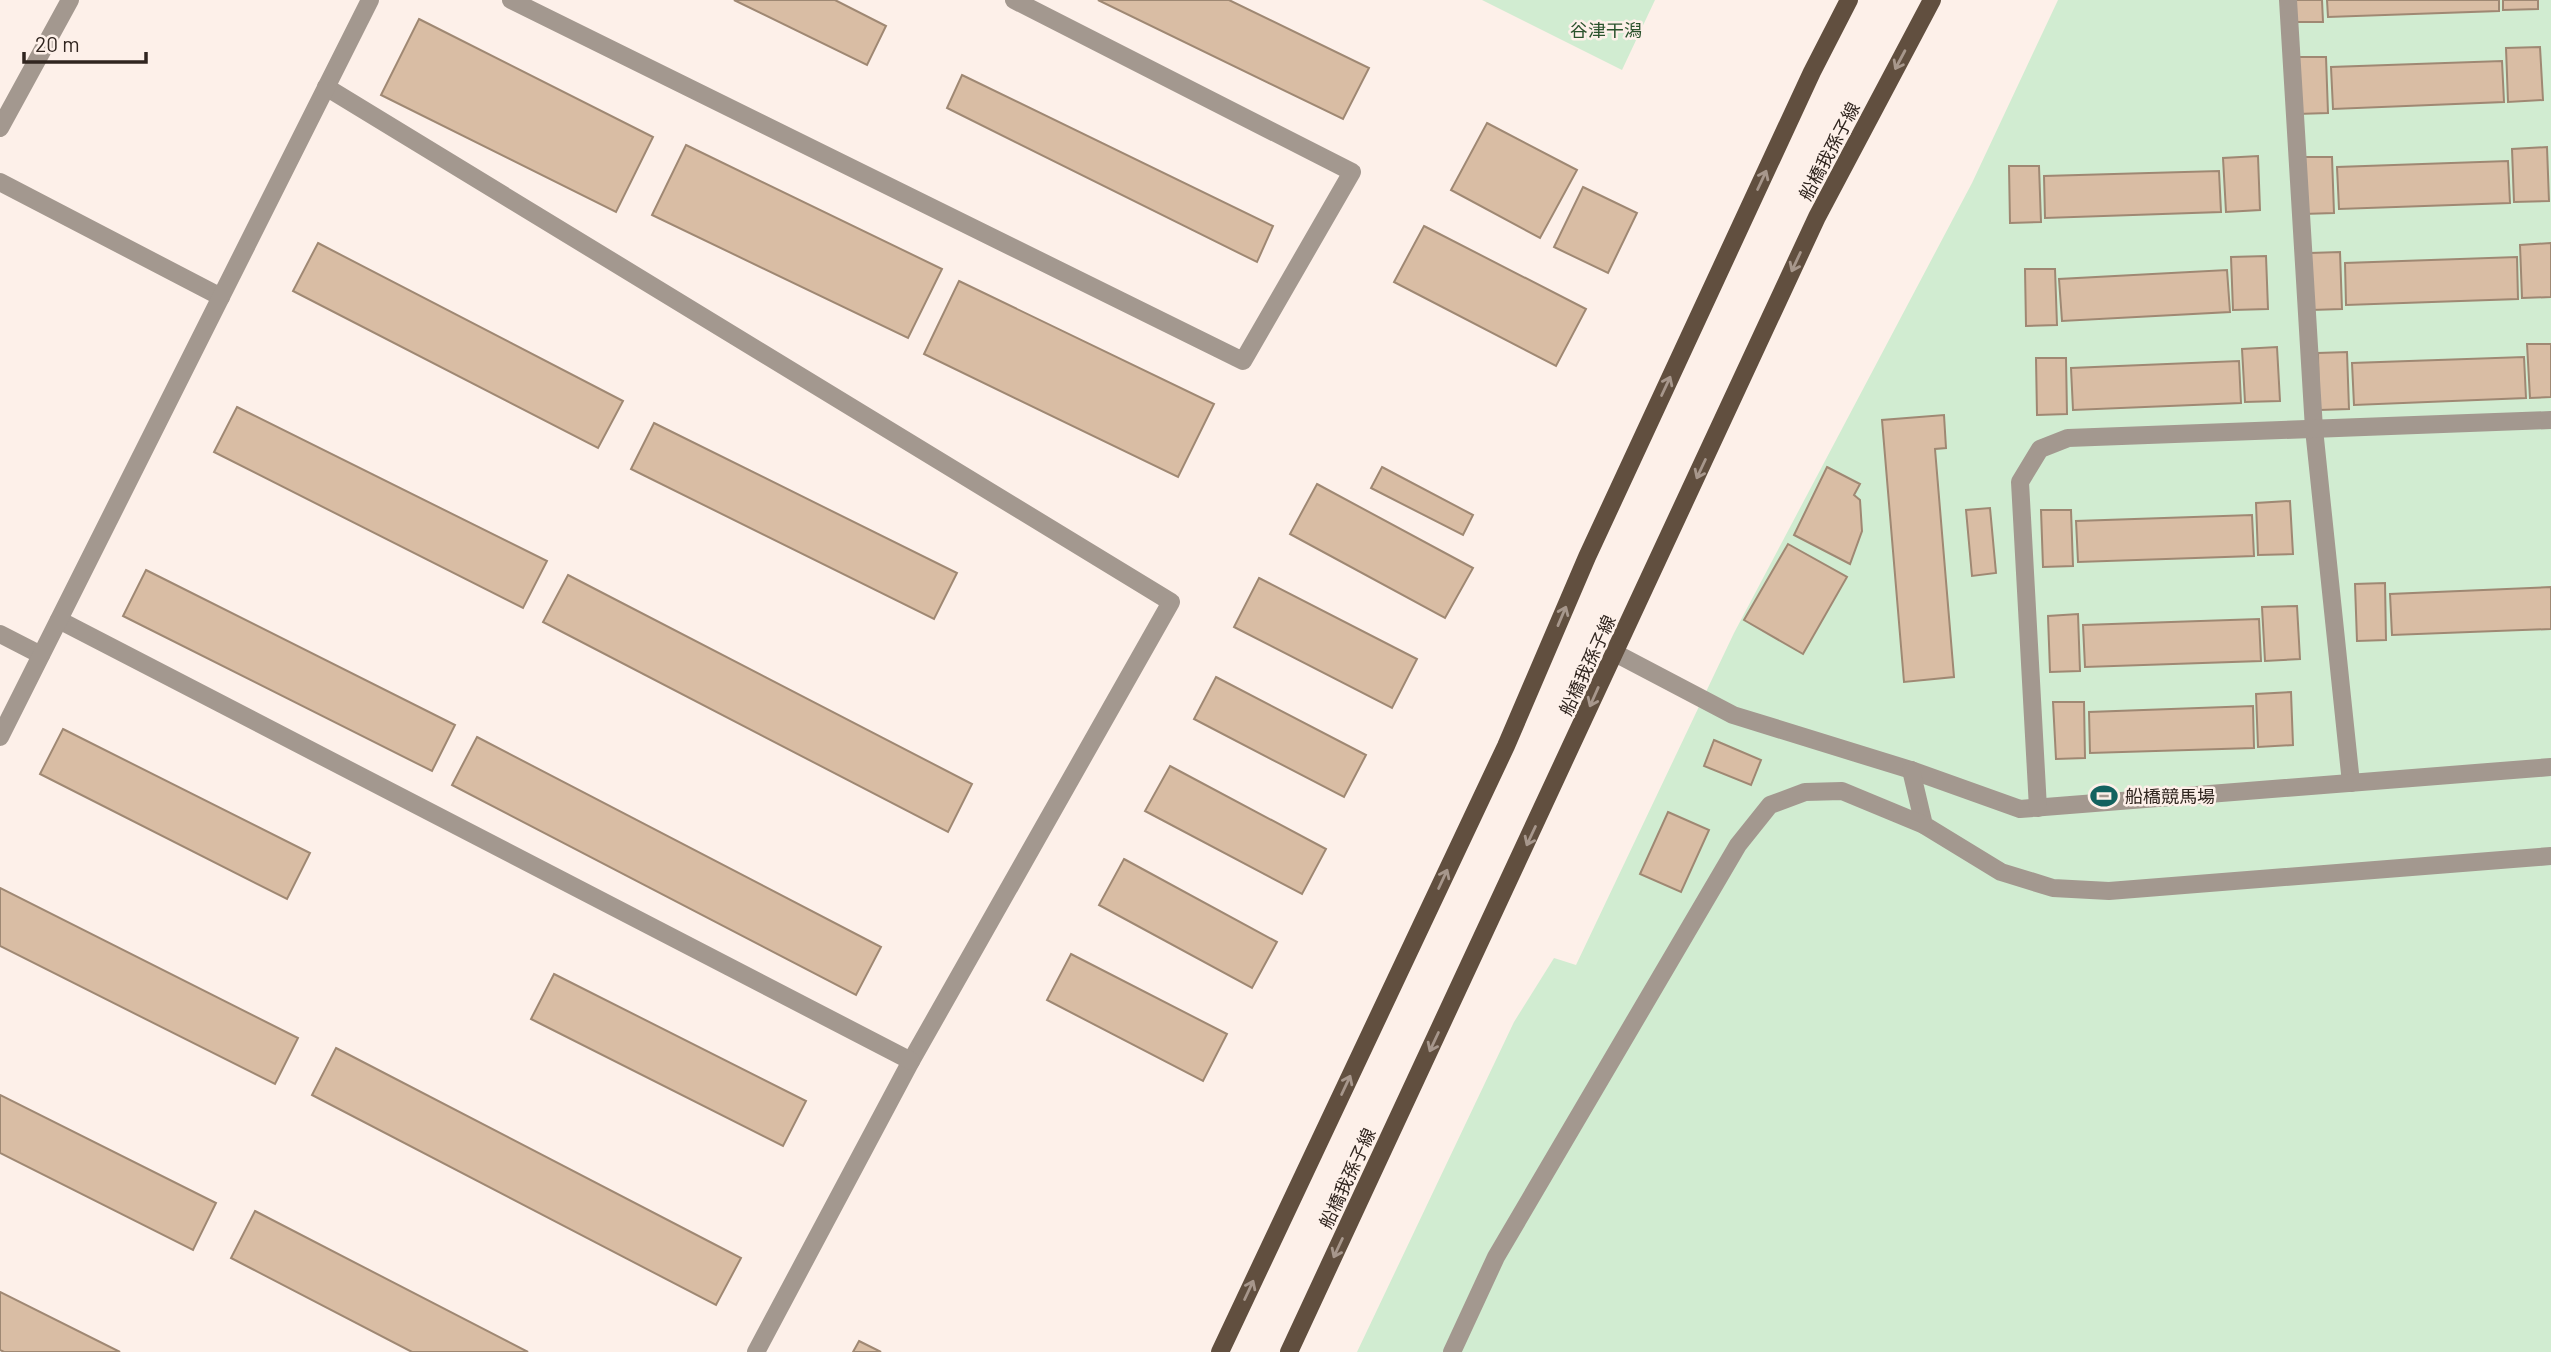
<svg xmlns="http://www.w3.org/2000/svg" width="2551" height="1352" viewBox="0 0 2551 1352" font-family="Barlow,'Noto Sans JP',sans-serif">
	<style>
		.green { fill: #d1ecd1 }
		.building { fill: #d9bda4; stroke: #9f8873; stroke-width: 2 }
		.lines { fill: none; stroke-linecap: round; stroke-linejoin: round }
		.minor { stroke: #a3988f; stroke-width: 18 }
		.major { stroke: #614f3f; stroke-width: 18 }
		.oneway { stroke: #a7978c }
		.labels { text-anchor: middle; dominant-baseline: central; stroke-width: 5; stroke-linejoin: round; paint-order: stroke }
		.park-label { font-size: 18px; fill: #2a522c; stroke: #fdf0e9 }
		.street-label { font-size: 18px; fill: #30251f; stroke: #fdf0e9 }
		.poi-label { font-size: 18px; fill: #30251f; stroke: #fdf0e9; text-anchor: start }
	</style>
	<rect width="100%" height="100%" fill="#fdf0e9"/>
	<g class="green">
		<path d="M 1482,0 L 1655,0 L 1622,70 Z"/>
		<path d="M 2058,0 L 2551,0 L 2551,1352 L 1357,1352 L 1514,1022 L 1554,958 L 1576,965 L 1734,633 L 1972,183 Z"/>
	</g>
	<g class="building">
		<path d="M 734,0 L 835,0 L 886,26 L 867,65 Z"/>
		<path d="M 1098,0 L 1229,0 L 1369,68 L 1343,119 Z"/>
		<path d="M 2292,0 L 2322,0 L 2323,22 L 2293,22 Z"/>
		<path d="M 2327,0 L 2499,0 L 2499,11 L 2328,17 Z"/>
		<path d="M 2503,0 L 2538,0 L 2538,9 L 2503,10 Z"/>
		<path d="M 419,19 L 653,137 L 616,212 L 381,95 Z"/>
		<path d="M 2540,47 L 2543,100 L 2508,102 L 2506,48 Z"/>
		<path d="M 2296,57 L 2326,57 L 2328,113 L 2297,114 Z"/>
		<path d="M 2502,61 L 2504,102 L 2333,109 L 2331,67 Z"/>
		<path d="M 962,75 L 1273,226 L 1257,262 L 947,108 Z"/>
		<path d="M 1487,123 L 1577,170 L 1540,238 L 1451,190 Z"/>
		<path d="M 686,145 L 942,269 L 908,338 L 652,215 Z"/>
		<path d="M 2547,147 L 2549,201 L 2514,202 L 2512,149 Z"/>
		<path d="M 2258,156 L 2260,210 L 2226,212 L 2223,158 Z"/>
		<path d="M 2302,157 L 2332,157 L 2334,213 L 2303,214 Z"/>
		<path d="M 2508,161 L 2510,203 L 2339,209 L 2337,167 Z"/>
		<path d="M 2009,166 L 2039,166 L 2041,222 L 2010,223 Z"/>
		<path d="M 2219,171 L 2221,212 L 2045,218 L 2044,176 Z"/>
		<path d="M 1583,187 L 1637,213 L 1608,273 L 1554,247 Z"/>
		<path d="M 1424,226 L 1586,309 L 1556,366 L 1394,282 Z"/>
		<path d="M 318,243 L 623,401 L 598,448 L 293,291 Z"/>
		<path d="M 2551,243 L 2551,297 L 2522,298 L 2520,245 Z"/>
		<path d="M 2340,252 L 2342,309 L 2311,310 L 2310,253 Z"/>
		<path d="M 2266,256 L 2268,309 L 2233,310 L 2231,257 Z"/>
		<path d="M 2517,257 L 2518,299 L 2346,305 L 2345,263 Z"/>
		<path d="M 2025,269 L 2055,269 L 2057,325 L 2026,326 Z"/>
		<path d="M 2227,270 L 2230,312 L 2062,321 L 2059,279 Z"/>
		<path d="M 959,281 L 1214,404 L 1178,477 L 924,354 Z"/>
		<path d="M 2527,344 L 2551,344 L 2551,397 L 2530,398 Z"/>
		<path d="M 2277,347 L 2280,401 L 2245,402 L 2242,349 Z"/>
		<path d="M 2347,352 L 2349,409 L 2319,410 L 2318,353 Z"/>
		<path d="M 2524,357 L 2526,398 L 2354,405 L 2352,363 Z"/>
		<path d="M 2036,358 L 2066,358 L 2067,414 L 2037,415 Z"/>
		<path d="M 2239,361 L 2241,403 L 2073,410 L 2071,368 Z"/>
		<path d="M 237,407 L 547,561 L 523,608 L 214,452 Z"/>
		<path d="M 1944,415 L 1946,448 L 1935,449 L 1954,677 L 1904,682 L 1882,420 Z"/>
		<path d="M 654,423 L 957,573 L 934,619 L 631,469 Z"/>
		<path d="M 1382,467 L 1473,515 L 1463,535 L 1371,488 Z"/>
		<path d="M 1827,467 L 1860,484 L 1854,495 L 1860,500 L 1862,531 L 1850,564 L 1794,535 Z"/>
		<path d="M 1317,484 L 1473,568 L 1445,618 L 1290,534 Z"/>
		<path d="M 2290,501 L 2293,554 L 2258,555 L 2256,503 Z"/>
		<path d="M 1990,508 L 1996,573 L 1972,576 L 1966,510 Z"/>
		<path d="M 2041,510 L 2071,510 L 2073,566 L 2043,567 Z"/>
		<path d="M 2252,515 L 2254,556 L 2078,562 L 2076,521 Z"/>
		<path d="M 1788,544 L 1847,577 L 1803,654 L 1744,620 Z"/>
		<path d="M 146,570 L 455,725 L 432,771 L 123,616 Z"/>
		<path d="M 568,575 L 972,784 L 948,832 L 543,622 Z"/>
		<path d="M 1259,578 L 1417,659 L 1392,708 L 1234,627 Z"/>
		<path d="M 2385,583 L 2386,640 L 2357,641 L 2355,584 Z"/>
		<path d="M 2551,587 L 2551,629 L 2392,635 L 2390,594 Z"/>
		<path d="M 2297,606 L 2300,659 L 2265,661 L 2262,607 Z"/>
		<path d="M 2078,614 L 2080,671 L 2050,672 L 2048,616 Z"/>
		<path d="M 2259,619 L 2261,661 L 2085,667 L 2083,625 Z"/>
		<path d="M 1216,677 L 1366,755 L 1344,797 L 1194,719 Z"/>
		<path d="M 2291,692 L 2293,745 L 2258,747 L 2256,694 Z"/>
		<path d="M 2053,702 L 2084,702 L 2085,758 L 2056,759 Z"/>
		<path d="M 2253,706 L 2254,748 L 2090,753 L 2089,712 Z"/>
		<path d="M 63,729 L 310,853 L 287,899 L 40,774 Z"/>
		<path d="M 477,737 L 881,947 L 856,995 L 452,785 Z"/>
		<path d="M 1714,740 L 1761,760 L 1751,785 L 1704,766 Z"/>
		<path d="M 1170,766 L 1326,849 L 1302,894 L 1145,811 Z"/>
		<path d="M 1668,812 L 1709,830 L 1681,892 L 1640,874 Z"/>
		<path d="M 1124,859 L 1277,942 L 1252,988 L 1099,905 Z"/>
		<path d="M 0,888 L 298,1038 L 275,1084 L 0,946 Z"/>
		<path d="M 1071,954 L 1227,1034 L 1203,1081 L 1047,1000 Z"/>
		<path d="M 554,974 L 806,1101 L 783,1146 L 531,1019 Z"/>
		<path d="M 336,1048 L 741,1258 L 716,1305 L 312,1095 Z"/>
		<path d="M 0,1095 L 216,1203 L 193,1250 L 0,1153 Z"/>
		<path d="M 255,1211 L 528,1352 L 412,1352 L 231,1258 Z"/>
		<path d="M 0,1292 L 120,1352 L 4,1352 L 0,1350 Z"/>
		<path d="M 859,1341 L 881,1352 L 853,1352 Z"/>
	</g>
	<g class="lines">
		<g class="minor">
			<path d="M 511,0 L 1243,361 L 1352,172 L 1014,0"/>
			<path d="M 2288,0 L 2314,429 L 2351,783"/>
			<path d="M 326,87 L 1171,602 L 911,1061 L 756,1352"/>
			<path d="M 0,128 L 70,0"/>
			<path d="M 0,182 L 221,297"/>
			<path d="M 59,620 L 911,1061"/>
			<path d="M 0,634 L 41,655"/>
			<path d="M 1615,653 L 1733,715 L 1911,770 L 2020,809 L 2551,767"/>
			<path d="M 0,737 L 370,0"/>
			<path d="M 1911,770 L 1924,825 L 2001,872 L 2053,888 L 2109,891 L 2551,856"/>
			<path d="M 2038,808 L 2020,482 L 2040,449 L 2068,438 L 2551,420"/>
			<path d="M 1452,1352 L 1496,1257 L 1738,845 L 1770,805 L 1805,792 L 1842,791 L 1924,825"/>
		</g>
		<g class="major">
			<path d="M 1220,1352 L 1506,746 L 1587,557 L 1812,72 L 1849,0"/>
			<path d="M 1289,1352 L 1817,217 L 1932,0"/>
		</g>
	</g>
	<defs><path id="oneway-shaft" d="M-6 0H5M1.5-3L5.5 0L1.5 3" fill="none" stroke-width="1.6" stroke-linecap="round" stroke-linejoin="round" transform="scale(1.75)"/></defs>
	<g class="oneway">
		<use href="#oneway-shaft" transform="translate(1900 60) rotate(118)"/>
		<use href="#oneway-shaft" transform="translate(1762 180) rotate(-65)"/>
		<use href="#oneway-shaft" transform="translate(1796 262) rotate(115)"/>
		<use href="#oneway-shaft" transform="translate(1666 386) rotate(-65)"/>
		<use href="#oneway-shaft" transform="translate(1701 469) rotate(115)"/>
		<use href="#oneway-shaft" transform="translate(1562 616) rotate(-67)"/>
		<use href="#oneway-shaft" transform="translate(1594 697) rotate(114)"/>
		<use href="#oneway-shaft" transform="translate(1531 836) rotate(115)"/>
		<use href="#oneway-shaft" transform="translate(1443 879) rotate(-65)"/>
		<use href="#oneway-shaft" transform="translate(1434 1042) rotate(115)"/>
		<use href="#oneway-shaft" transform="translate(1346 1085) rotate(-65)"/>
		<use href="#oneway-shaft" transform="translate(1338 1248) rotate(115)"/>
		<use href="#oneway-shaft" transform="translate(1249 1290) rotate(-65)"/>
	</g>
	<defs>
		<symbol id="stadium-bare" viewBox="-9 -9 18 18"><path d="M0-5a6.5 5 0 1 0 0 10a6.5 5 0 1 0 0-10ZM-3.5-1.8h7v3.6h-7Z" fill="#13625f" stroke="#fdf0e9" stroke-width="2.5" paint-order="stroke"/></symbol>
	</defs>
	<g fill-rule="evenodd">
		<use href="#stadium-bare" x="2085" y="777" width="38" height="38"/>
	</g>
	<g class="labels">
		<g class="park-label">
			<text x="1606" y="30">谷津干潟</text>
		</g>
		<g class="street-label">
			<text transform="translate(1829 151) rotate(-62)">船橋我孫子線</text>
			<text transform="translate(1587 665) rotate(-65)">船橋我孫子線</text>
			<text transform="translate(1347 1178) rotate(-65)">船橋我孫子線</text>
		</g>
		<g class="poi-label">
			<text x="2125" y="796">船橋競馬場</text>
		</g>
	</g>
	<path d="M24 52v10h122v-10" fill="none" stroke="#30251f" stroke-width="3.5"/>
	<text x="35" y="52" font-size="21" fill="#30251f" stroke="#fdf0e9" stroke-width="5" paint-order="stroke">20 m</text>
</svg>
